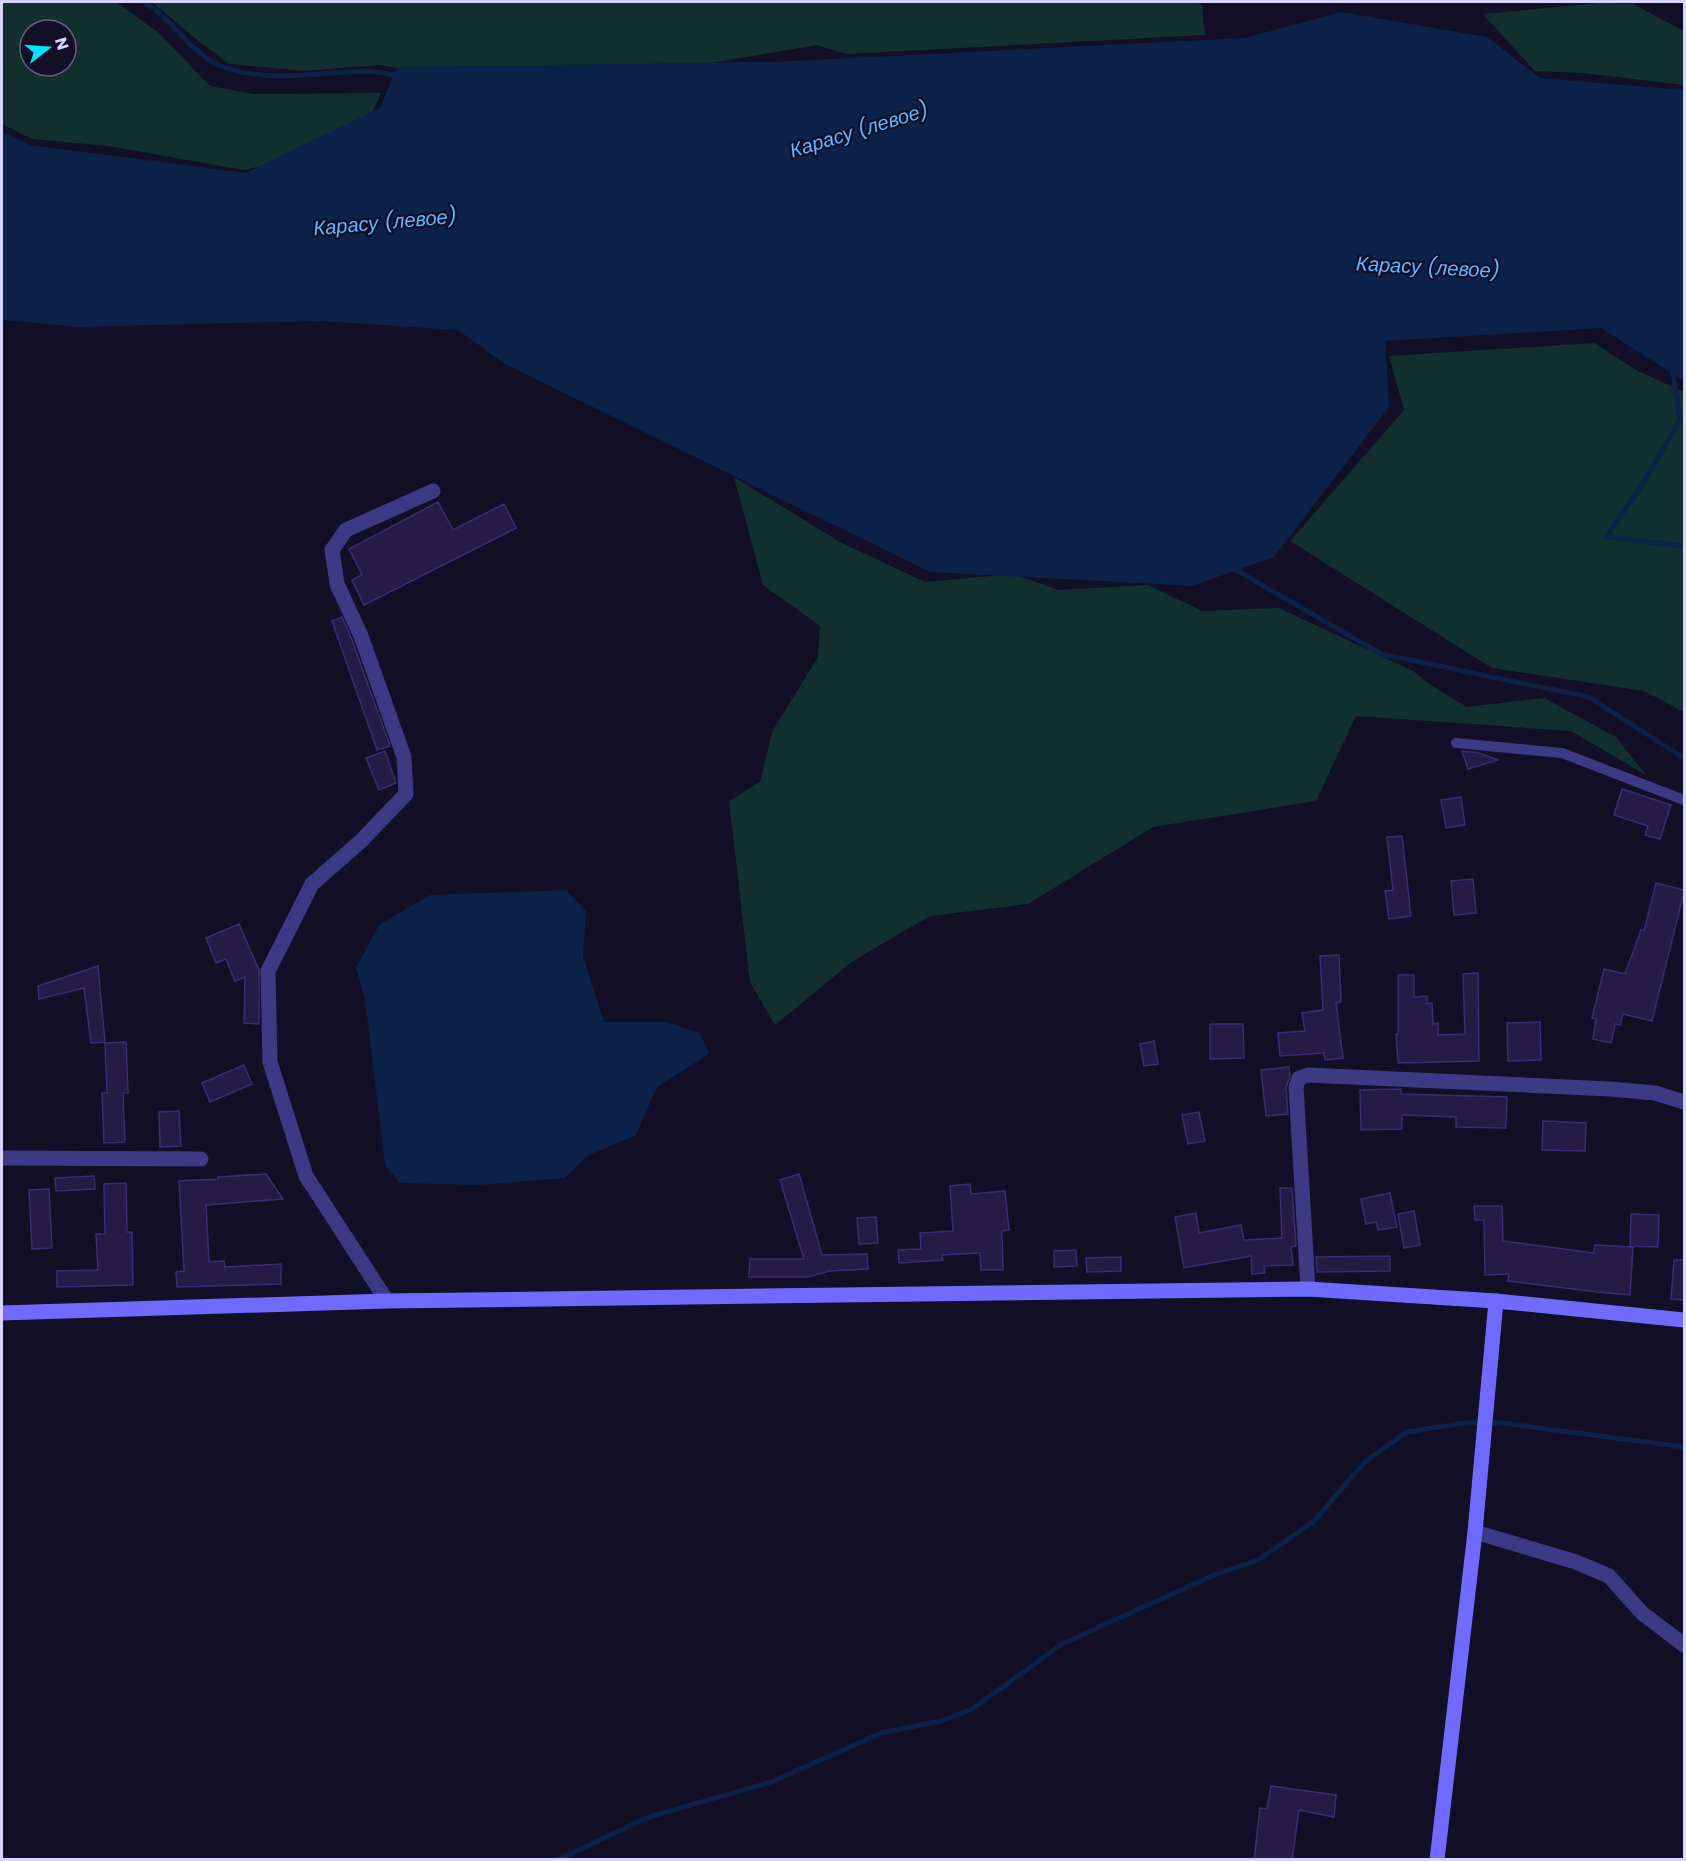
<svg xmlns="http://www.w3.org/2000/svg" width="1686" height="1861" viewBox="0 0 1686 1861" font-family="Poppins,sans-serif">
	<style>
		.green { fill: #12302f; fill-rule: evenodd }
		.water { fill: #0c2248 }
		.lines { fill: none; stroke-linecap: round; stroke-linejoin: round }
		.stream { stroke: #0c2248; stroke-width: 5 }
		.building { fill: #241b47; stroke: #3b2d73; stroke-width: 1.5 }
		.lane { stroke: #3d3a85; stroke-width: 10 }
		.street { stroke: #3d3a85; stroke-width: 15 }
		.secondary { stroke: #6f6bff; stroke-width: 15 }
		.labels { text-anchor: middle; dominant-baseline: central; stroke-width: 4.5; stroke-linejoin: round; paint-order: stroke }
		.water-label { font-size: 20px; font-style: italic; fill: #62b6ff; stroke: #130f26 }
	</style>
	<rect width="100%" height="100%" fill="#130f26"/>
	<g class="green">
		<path d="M 2,2 L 116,2 L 159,33 L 210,86 L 253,94 L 381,93 L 373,111 L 292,159 L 244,170 L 108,146 L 32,139 L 2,124 ZM 30,30 L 66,30 L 66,66 L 30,66 Z"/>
		<path d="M 152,2 L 1198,2 L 1202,6 L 1205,35 L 847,54 L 816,45 L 664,71 L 430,74 L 379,65 L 304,71 L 229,64 L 197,40 Z"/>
		<path d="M 1600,3 L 1633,4 L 1684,31 L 1684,85 L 1583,73 L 1535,71 L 1483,14 Z"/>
		<path d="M 1594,343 L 1638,371 L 1684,392 L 1684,712 L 1644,691 L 1492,668 L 1290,541 L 1404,410 L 1389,356 Z"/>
		<path d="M 734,477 L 840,542 L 925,582 L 1012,574 L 1059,590 L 1148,585 L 1202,611 L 1279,608 L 1413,671 L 1432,686 L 1467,707 L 1544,698 L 1616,737 L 1646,775 L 1571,731 L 1356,716 L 1316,801 L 1153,827 L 1028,904 L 930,916 L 853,961 L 775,1025 L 750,982 L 729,801 L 760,782 L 772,732 L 818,657 L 820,626 L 763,585 Z"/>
	</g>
	<g class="water">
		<path d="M 1341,12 L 1487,37 L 1540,78 L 1684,90 L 1684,381 L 1601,328 L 1385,341 L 1389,407 L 1274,557 L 1192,586 L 930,572 L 505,364 L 458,330 L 320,321 L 79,327 L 2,320 L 2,131 L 30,145 L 246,173 L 380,108 L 397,67 L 772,62 L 1245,38 Z"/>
		<path d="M 566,890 L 586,911 L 583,957 L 604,1022 L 666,1022 L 700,1033 L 709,1054 L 657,1087 L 636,1135 L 587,1156 L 565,1178 L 477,1185 L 400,1183 L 385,1165 L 365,999 L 356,968 L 379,925 L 430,895 Z"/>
	</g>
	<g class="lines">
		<g class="stream">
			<path d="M 145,2 C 170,18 193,55 221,66 C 264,84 322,72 367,71 C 377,71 388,74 398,76"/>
			<path d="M 1672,367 L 1680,420 L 1642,485 L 1606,537 L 1684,546"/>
			<path d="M 1231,567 L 1381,654 L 1589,697 L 1684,758"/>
			<path d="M 557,1860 L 649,1817 L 771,1782 L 881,1733 L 941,1721 L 972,1709 L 1062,1644 L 1214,1575 L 1258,1560 L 1313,1522 L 1366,1461 L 1407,1432 L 1464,1423 L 1502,1423 L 1684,1447"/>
		</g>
	</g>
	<g class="building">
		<path d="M 438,502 L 453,530 L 504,504 L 516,528 L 364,605 L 352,580 L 362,575 L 349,549 Z"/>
		<path d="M 342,617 L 352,640 L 390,746 L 377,750 L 332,621 Z"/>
		<path d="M 385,751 L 396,783 L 379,790 L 366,758 Z"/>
		<path d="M 1462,751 L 1479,753 L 1498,760 L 1468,769 Z"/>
		<path d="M 1622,789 L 1671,805 L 1660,839 L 1645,835 L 1648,826 L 1614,815 Z"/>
		<path d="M 1461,797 L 1465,825 L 1446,828 L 1441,800 Z"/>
		<path d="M 1402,836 L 1411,916 L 1389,919 L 1385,891 L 1393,890 L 1387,837 Z"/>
		<path d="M 1473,879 L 1476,913 L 1454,915 L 1451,881 Z"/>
		<path d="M 1656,883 L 1684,890 L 1684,892 L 1652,1021 L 1623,1014 L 1620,1025 L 1615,1024 L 1611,1043 L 1593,1039 L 1596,1019 L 1592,1018 L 1604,969 L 1625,974 L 1641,930 L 1644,931 Z"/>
		<path d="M 239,924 L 259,970 L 259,1024 L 244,1023 L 245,977 L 235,981 L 226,959 L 216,963 L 206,938 Z"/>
		<path d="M 1339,955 L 1341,1002 L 1336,1003 L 1343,1058 L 1325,1060 L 1324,1053 L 1280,1056 L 1278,1033 L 1305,1031 L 1302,1013 L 1323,1010 L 1320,956 Z"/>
		<path d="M 98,966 L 105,1042 L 91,1043 L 84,988 L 39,999 L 38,986 Z"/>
		<path d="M 1478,973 L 1479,1061 L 1398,1063 L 1396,1034 L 1398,1034 L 1398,975 L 1414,975 L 1414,997 L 1427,996 L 1427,1004 L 1432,1003 L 1433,1024 L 1438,1023 L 1438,1035 L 1465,1034 L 1463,974 Z"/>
		<path d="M 1540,1022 L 1541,1060 L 1508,1061 L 1507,1023 Z"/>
		<path d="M 1210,1024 L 1243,1024 L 1244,1058 L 1210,1059 Z"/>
		<path d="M 1154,1041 L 1158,1064 L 1144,1066 L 1140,1044 Z"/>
		<path d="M 126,1042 L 128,1093 L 123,1093 L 125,1142 L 104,1143 L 102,1093 L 107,1093 L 105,1043 Z"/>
		<path d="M 244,1065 L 252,1084 L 210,1102 L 202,1083 Z"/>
		<path d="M 1289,1067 L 1290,1075 L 1286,1088 L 1288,1114 L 1266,1116 L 1261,1070 Z"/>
		<path d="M 1401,1089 L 1401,1094 L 1507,1097 L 1506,1128 L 1456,1127 L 1456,1117 L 1402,1115 L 1402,1129 L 1361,1130 L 1360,1090 Z"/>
		<path d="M 179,1111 L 181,1146 L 160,1147 L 159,1112 Z"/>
		<path d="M 1199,1112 L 1205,1141 L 1188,1144 L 1182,1115 Z"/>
		<path d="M 1543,1121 L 1586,1123 L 1585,1151 L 1542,1150 Z"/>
		<path d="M 266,1174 L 283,1199 L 206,1205 L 209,1262 L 224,1261 L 225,1267 L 281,1264 L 281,1284 L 177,1287 L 176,1272 L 184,1271 L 179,1181 L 218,1179 L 218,1177 Z"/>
		<path d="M 799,1174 L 822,1255 L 867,1254 L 868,1269 L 830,1271 L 808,1277 L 749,1277 L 750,1259 L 804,1259 L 780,1180 Z"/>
		<path d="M 94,1176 L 95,1189 L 56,1191 L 55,1178 Z"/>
		<path d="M 126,1183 L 127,1232 L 132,1232 L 133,1285 L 57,1287 L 57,1271 L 98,1270 L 96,1234 L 105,1234 L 104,1184 Z"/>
		<path d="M 970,1184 L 971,1194 L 1005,1191 L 1009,1230 L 1002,1231 L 1003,1270 L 981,1270 L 980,1253 L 942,1255 L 943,1260 L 899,1263 L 898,1250 L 921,1249 L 920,1233 L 953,1231 L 950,1186 Z"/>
		<path d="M 1280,1188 L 1292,1188 L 1296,1246 L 1291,1247 L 1293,1265 L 1264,1266 L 1265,1273 L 1252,1274 L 1251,1256 L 1184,1268 L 1175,1217 L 1196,1213 L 1199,1233 L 1241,1225 L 1244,1240 L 1282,1238 Z"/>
		<path d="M 49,1189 L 52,1248 L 32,1249 L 29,1190 Z"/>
		<path d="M 1390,1193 L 1397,1227 L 1378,1230 L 1376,1222 L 1366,1224 L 1361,1199 Z"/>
		<path d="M 1474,1206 L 1502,1206 L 1503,1241 L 1594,1253 L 1595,1245 L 1633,1247 L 1630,1295 L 1597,1292 L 1508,1281 L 1509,1274 L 1485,1275 L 1484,1220 L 1475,1220 Z"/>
		<path d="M 1414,1211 L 1420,1245 L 1404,1248 L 1398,1214 Z"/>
		<path d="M 1631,1214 L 1659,1215 L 1658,1247 L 1630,1246 Z"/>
		<path d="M 876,1217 L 878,1243 L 859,1244 L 857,1218 Z"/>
		<path d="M 1076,1250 L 1077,1266 L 1054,1267 L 1054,1251 Z"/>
		<path d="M 1390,1256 L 1390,1271 L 1317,1272 L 1316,1257 Z"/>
		<path d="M 1121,1257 L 1121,1271 L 1087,1272 L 1086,1258 Z"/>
		<path d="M 1674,1260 L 1684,1260 L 1684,1300 L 1671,1299 Z"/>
		<path d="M 1271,1786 L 1336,1795 L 1334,1817 L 1299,1810 L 1292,1860 L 1254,1860 L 1260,1808 L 1267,1809 Z"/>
	</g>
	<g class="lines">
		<path class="lane" d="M 1456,743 L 1562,753 L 1684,800"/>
		<g class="street">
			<path d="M 2,1158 L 201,1159"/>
			<path d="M 1308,1289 L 1296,1087 L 1299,1078 L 1308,1075 L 1610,1089 L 1655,1093 L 1684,1102"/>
			<path d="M 387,1301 L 306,1176 L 270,1062 L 268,971 L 312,884 L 361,841 L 406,794 L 404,757 L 361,636 L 337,584 L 332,550 L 346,530 L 433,491"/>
			<path d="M 1475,1532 L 1576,1562 L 1609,1576 L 1642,1613 L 1684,1645"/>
		</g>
		<g class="secondary">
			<path d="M 2,1313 L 387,1301 L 1308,1289 L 1496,1301 L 1684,1320"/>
			<path d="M 1437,1860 L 1475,1532 L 1496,1301"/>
		</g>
	</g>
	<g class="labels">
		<g class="water-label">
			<text transform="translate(859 130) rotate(-17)">Карасу (левое)</text>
			<text transform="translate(385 222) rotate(-5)">Карасу (левое)</text>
			<text transform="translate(1428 267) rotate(3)">Карасу (левое)</text>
		</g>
	</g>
	<rect width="1686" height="1861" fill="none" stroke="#d9d4ff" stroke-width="6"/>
	<g transform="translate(48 48) rotate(73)"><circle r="28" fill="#130f26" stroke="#625e7d" stroke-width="1.5"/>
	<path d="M0-4.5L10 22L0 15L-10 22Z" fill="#00e5ff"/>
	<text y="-9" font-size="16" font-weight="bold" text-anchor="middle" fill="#d9d4ff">N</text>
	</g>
</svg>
